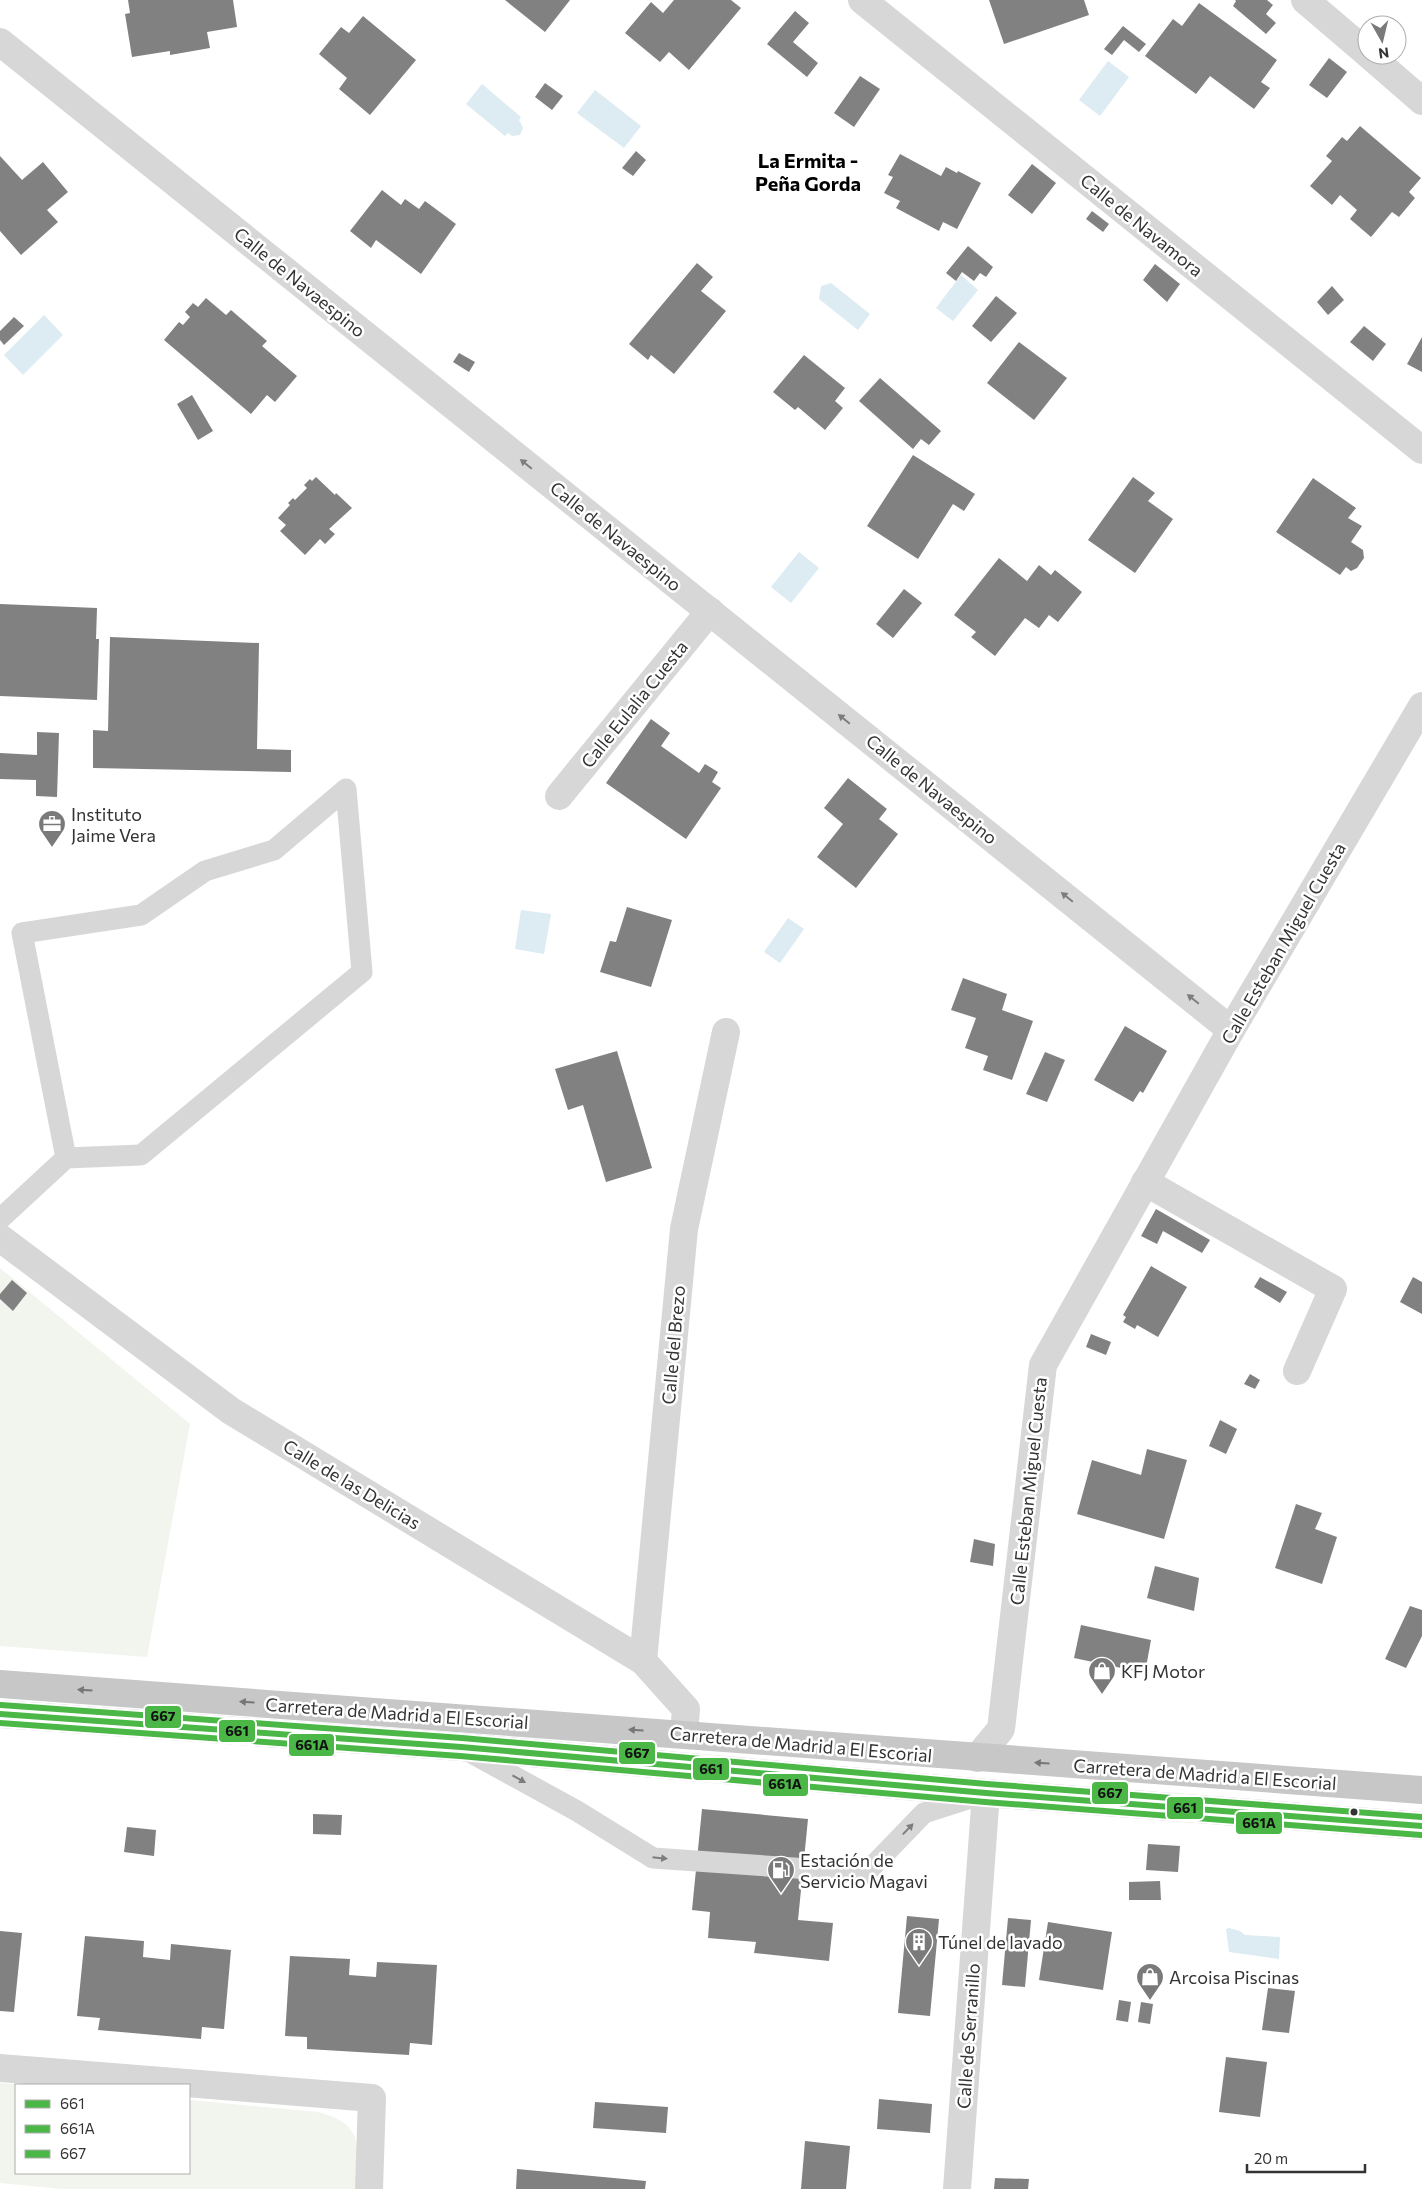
<svg xmlns="http://www.w3.org/2000/svg" width="1422" height="2189" viewBox="0 0 1422 2189" font-family="Commissioner,sans-serif">
	<style>
		.green { fill: #f1f5ed }
		.water { fill: #ddebf3 }
		.building { fill: #818181 }
		.lines { fill: none; stroke-linecap: round; stroke-linejoin: round }
		.service { stroke: #d7d7d7; stroke-width: 21 }
		.minor { stroke: #d7d7d7; stroke-width: 28 }
		.trunk { stroke: #c7c7c7; stroke-width: 28 }
		.bus-1-casing { stroke: #fff; stroke-width: 10 }
		.bus-2-casing { stroke: #fff; stroke-width: 10 }
		.bus-3-casing { stroke: #fff; stroke-width: 10 }
		.bus-1 { stroke: #4ab747; stroke-width: 6 }
		.bus-2 { stroke: #4ab747; stroke-width: 6 }
		.bus-3 { stroke: #4ab747; stroke-width: 6 }
		.oneway { fill: #7d7d7d }
		.oneway2 { fill: #767676 }
		.bus-dot { fill: #333; stroke: #fff; stroke-width: 2 }
		.labels { text-anchor: middle; dominant-baseline: central; stroke-width: 5; stroke-linejoin: round; paint-order: stroke }
		.street-label { font-size: 18px; fill: #333; stroke: #fff }
		.poi-label { font-size: 18px; fill: #333; stroke: #fff; text-anchor: start }
		.quarter-label { font-size: 20px; font-weight: bold; fill: #000; stroke: #fff }
		.line-badge { stroke: #fff; stroke-width: 2 }
		.pale-badge-label { font-size: 14px; text-anchor: middle; font-weight: bold; fill: #111 }
	</style>
	<rect width="100%" height="100%" fill="#fff"/>
	<g class="green">
		<path d="M 0,1268 L 190,1424 L 147,1657 L 0,1646 Z"/>
		<path d="M 0,2083 L 22,2085 L 16,2085 L 16,2173 L 189,2173 L 189,2100 L 318,2112 C 366,2125 357,2146 356,2187 L 354,2189 L 62,2189 L 0,2183 Z"/>
	</g>
	<g class="water">
		<path d="M 1108,61 L 1129,77 L 1100,116 L 1079,100 Z"/>
		<path d="M 482,84 L 521,117 L 519,120 L 523,128 L 520,135 L 512,136 L 508,133 L 505,136 L 466,104 Z"/>
		<path d="M 595,90 L 641,126 L 624,148 L 577,113 Z"/>
		<path d="M 961,275 L 978,290 L 953,321 L 936,308 Z"/>
		<path d="M 831,283 L 870,314 L 858,330 L 819,299 L 821,286 Z"/>
		<path d="M 44,315 L 63,335 L 23,375 L 4,355 Z"/>
		<path d="M 799,552 L 819,568 L 791,603 L 771,587 Z"/>
		<path d="M 521,910 L 551,914 L 544,954 L 515,949 Z"/>
		<path d="M 788,918 L 804,929 L 780,963 L 764,952 Z"/>
		<path d="M 1229,1928 L 1240,1931 L 1245,1935 L 1280,1937 L 1279,1959 L 1229,1952 L 1226,1929 Z"/>
	</g>
	<g class="building">
		<path d="M 128,0 L 233,0 L 237,27 L 207,32 L 210,48 L 170,55 L 170,51 L 132,57 L 125,14 L 130,13 Z"/>
		<path d="M 505,0 L 570,0 L 545,32 Z"/>
		<path d="M 674,0 L 731,0 L 741,8 L 689,70 L 669,52 L 660,62 L 625,33 L 651,2 L 663,13 Z"/>
		<path d="M 989,0 L 1084,0 L 1089,15 L 1004,44 Z"/>
		<path d="M 1235,0 L 1267,0 L 1273,5 L 1266,14 L 1276,23 L 1266,34 L 1233,6 L 1236,1 Z"/>
		<path d="M 1199,3 L 1277,60 L 1261,82 L 1270,88 L 1254,109 L 1210,76 L 1196,94 L 1145,56 L 1173,19 L 1182,26 Z"/>
		<path d="M 795,11 L 809,23 L 793,42 L 818,63 L 807,77 L 767,44 Z"/>
		<path d="M 363,16 L 416,60 L 370,115 L 339,89 L 347,78 L 319,54 L 341,27 L 349,33 Z"/>
		<path d="M 1123,26 L 1146,44 L 1139,52 L 1124,40 L 1112,55 L 1104,49 Z"/>
		<path d="M 1329,58 L 1347,72 L 1327,98 L 1309,85 Z"/>
		<path d="M 860,76 L 880,89 L 854,127 L 834,113 Z"/>
		<path d="M 545,83 L 563,96 L 552,110 L 535,97 Z"/>
		<path d="M 1360,126 L 1421,178 L 1409,192 L 1415,198 L 1399,217 L 1392,212 L 1371,237 L 1350,219 L 1357,210 L 1340,195 L 1332,205 L 1310,186 L 1332,161 L 1326,156 L 1342,137 L 1347,141 Z"/>
		<path d="M 636,151 L 646,160 L 633,176 L 622,168 Z"/>
		<path d="M 900,154 L 941,176 L 946,167 L 957,173 L 958,171 L 981,183 L 957,229 L 943,222 L 939,231 L 896,208 L 900,201 L 884,193 L 893,177 L 888,175 Z"/>
		<path d="M 0,156 L 22,180 L 43,162 L 68,192 L 47,210 L 58,222 L 21,255 L 0,231 Z"/>
		<path d="M 1032,164 L 1056,183 L 1032,214 L 1008,195 Z"/>
		<path d="M 382,190 L 401,205 L 405,199 L 419,209 L 425,201 L 456,224 L 421,274 L 376,240 L 371,248 L 350,231 Z"/>
		<path d="M 1092,211 L 1109,224 L 1103,232 L 1086,219 Z"/>
		<path d="M 968,246 L 993,267 L 986,277 L 980,273 L 974,281 L 962,272 L 956,281 L 946,273 Z"/>
		<path d="M 697,263 L 713,277 L 701,291 L 726,311 L 674,374 L 651,355 L 648,360 L 629,344 Z"/>
		<path d="M 1155,264 L 1180,284 L 1167,302 L 1143,280 Z"/>
		<path d="M 1332,286 L 1344,300 L 1328,315 L 1317,302 Z"/>
		<path d="M 996,296 L 1017,313 L 991,342 L 972,326 Z"/>
		<path d="M 206,298 L 226,315 L 231,310 L 267,341 L 262,346 L 297,376 L 275,402 L 267,395 L 251,414 L 164,340 L 179,322 L 183,325 L 190,317 L 185,312 L 193,303 L 198,307 Z"/>
		<path d="M 14,317 L 24,326 L 4,345 L 0,340 L 0,331 Z"/>
		<path d="M 1364,326 L 1386,344 L 1373,361 L 1350,342 Z"/>
		<path d="M 1422,337 L 1422,372 L 1407,364 Z"/>
		<path d="M 1019,342 L 1067,378 L 1034,420 L 987,383 Z"/>
		<path d="M 459,353 L 475,362 L 469,372 L 453,362 Z"/>
		<path d="M 804,355 L 845,388 L 835,401 L 843,408 L 825,430 L 798,407 L 795,410 L 773,392 Z"/>
		<path d="M 880,378 L 941,431 L 929,445 L 921,439 L 913,449 L 859,401 Z"/>
		<path d="M 192,395 L 213,431 L 198,440 L 177,404 Z"/>
		<path d="M 913,455 L 975,494 L 964,511 L 953,504 L 918,559 L 867,526 Z"/>
		<path d="M 316,477 L 335,495 L 336,493 L 352,508 L 329,529 L 335,534 L 325,544 L 320,539 L 305,555 L 280,531 L 286,525 L 278,518 L 290,505 L 288,503 L 293,498 L 295,500 L 307,488 L 304,485 L 310,479 L 312,481 Z"/>
		<path d="M 1133,477 L 1155,493 L 1148,501 L 1173,519 L 1135,573 L 1088,540 Z"/>
		<path d="M 1313,478 L 1356,508 L 1348,518 L 1362,526 L 1351,542 L 1363,550 L 1364,558 L 1357,568 L 1351,571 L 1346,567 L 1340,575 L 1276,532 Z"/>
		<path d="M 999,558 L 1027,581 L 1039,565 L 1051,575 L 1055,570 L 1082,592 L 1058,622 L 1049,615 L 1039,628 L 1025,618 L 995,656 L 971,637 L 976,632 L 954,615 Z"/>
		<path d="M 904,589 L 922,603 L 893,638 L 876,624 Z"/>
		<path d="M 0,604 L 97,608 L 96,639 L 99,639 L 97,700 L 0,696 Z"/>
		<path d="M 110,637 L 259,643 L 257,749 L 291,750 L 291,772 L 93,768 L 93,730 L 108,731 Z"/>
		<path d="M 651,719 L 670,733 L 661,746 L 699,773 L 705,764 L 718,772 L 712,782 L 721,788 L 686,839 L 606,783 Z"/>
		<path d="M 37,732 L 59,733 L 57,797 L 36,796 L 36,780 L 0,779 L 0,753 L 37,755 Z"/>
		<path d="M 848,778 L 887,809 L 879,819 L 898,834 L 856,888 L 817,857 L 843,824 L 824,808 Z"/>
		<path d="M 627,907 L 672,920 L 651,987 L 600,972 L 610,941 L 616,942 Z"/>
		<path d="M 963,978 L 1007,994 L 1002,1010 L 1033,1021 L 1012,1080 L 983,1070 L 988,1056 L 965,1048 L 976,1018 L 951,1010 Z"/>
		<path d="M 1125,1026 L 1167,1051 L 1143,1093 L 1140,1091 L 1133,1102 L 1094,1080 Z"/>
		<path d="M 617,1051 L 652,1168 L 606,1182 L 583,1105 L 568,1110 L 555,1069 Z"/>
		<path d="M 1045,1052 L 1065,1060 L 1047,1102 L 1026,1094 Z"/>
		<path d="M 1156,1209 L 1210,1240 L 1202,1253 L 1163,1231 L 1157,1244 L 1141,1236 Z"/>
		<path d="M 1151,1266 L 1187,1287 L 1158,1337 L 1137,1325 L 1135,1329 L 1123,1322 L 1126,1317 L 1123,1315 Z"/>
		<path d="M 1260,1277 L 1287,1292 L 1280,1303 L 1254,1287 Z"/>
		<path d="M 1413,1277 L 1422,1282 L 1422,1314 L 1400,1302 Z"/>
		<path d="M 12,1280 L 27,1293 L 13,1311 L 0,1299 L 0,1294 Z"/>
		<path d="M 1091,1334 L 1111,1342 L 1106,1355 L 1086,1347 Z"/>
		<path d="M 1250,1374 L 1260,1380 L 1255,1389 L 1244,1384 Z"/>
		<path d="M 1220,1420 L 1237,1429 L 1226,1454 L 1209,1446 Z"/>
		<path d="M 1147,1449 L 1187,1460 L 1164,1539 L 1077,1514 L 1092,1460 L 1141,1475 Z"/>
		<path d="M 1296,1504 L 1322,1513 L 1315,1529 L 1337,1537 L 1322,1584 L 1275,1568 Z"/>
		<path d="M 974,1539 L 995,1544 L 993,1566 L 970,1562 Z"/>
		<path d="M 1155,1566 L 1199,1578 L 1194,1611 L 1147,1598 Z"/>
		<path d="M 1410,1606 L 1422,1610 L 1422,1636 L 1406,1668 L 1385,1659 Z"/>
		<path d="M 1081,1625 L 1151,1640 L 1145,1673 L 1074,1658 Z"/>
		<path d="M 702,1809 L 808,1819 L 798,1920 L 833,1923 L 829,1961 L 754,1953 L 756,1942 L 708,1938 L 710,1912 L 692,1910 Z"/>
		<path d="M 313,1814 L 342,1815 L 341,1835 L 313,1834 Z"/>
		<path d="M 127,1827 L 156,1830 L 154,1856 L 124,1852 Z"/>
		<path d="M 1148,1844 L 1180,1846 L 1178,1872 L 1146,1870 Z"/>
		<path d="M 1160,1881 L 1161,1900 L 1129,1900 L 1129,1882 Z"/>
		<path d="M 907,1916 L 939,1919 L 930,2016 L 898,2013 Z"/>
		<path d="M 1008,1918 L 1031,1920 L 1025,1987 L 1002,1985 Z"/>
		<path d="M 1048,1922 L 1112,1932 L 1103,1990 L 1039,1980 Z"/>
		<path d="M 0,1931 L 22,1933 L 14,2012 L 0,2011 Z"/>
		<path d="M 85,1936 L 144,1941 L 143,1957 L 170,1960 L 171,1944 L 231,1950 L 224,2029 L 202,2027 L 201,2039 L 98,2030 L 100,2018 L 77,2016 Z"/>
		<path d="M 290,1956 L 350,1959 L 349,1975 L 376,1977 L 377,1962 L 437,1965 L 432,2045 L 410,2043 L 409,2055 L 307,2049 L 307,2037 L 285,2036 Z"/>
		<path d="M 1268,1988 L 1295,1991 L 1289,2033 L 1262,2030 Z"/>
		<path d="M 1119,2000 L 1131,2002 L 1128,2022 L 1116,2020 Z"/>
		<path d="M 1141,2002 L 1153,2004 L 1150,2024 L 1138,2022 Z"/>
		<path d="M 1226,2057 L 1267,2062 L 1260,2117 L 1219,2112 Z"/>
		<path d="M 879,2099 L 932,2104 L 930,2133 L 877,2129 Z"/>
		<path d="M 595,2102 L 668,2107 L 666,2133 L 593,2128 Z"/>
		<path d="M 805,2141 L 850,2146 L 846,2189 L 801,2189 Z"/>
		<path d="M 517,2169 L 646,2181 L 645,2189 L 516,2189 Z"/>
		<path d="M 995,2178 L 1029,2179 L 1028,2189 L 994,2189 Z"/>
	</g>
	<g class="lines">
		<g class="service">
			<path d="M 0,1219 L 66,1158 L 141,1155 L 362,972 L 346,789 L 274,850 L 205,871 L 141,915 L 22,933 L 66,1158"/>
			<path d="M 466,1750 L 577,1811 L 653,1858 L 866,1873 L 924,1813 L 980,1795"/>
		</g>
		<g class="minor">
			<path d="M 862,0 L 1422,450"/>
			<path d="M 1305,0 L 1367,53"/>
			<path d="M 0,42 L 1231,1030"/>
			<path d="M 1369,55 L 1422,101"/>
			<path d="M 559,796 L 710,611"/>
			<path d="M 1145,1182 L 1333,1289 L 1297,1371"/>
			<path d="M 0,1238 L 231,1411 L 643,1661 L 686,1709 L 684,1734"/>
			<path d="M 643,1661 L 684,1229 L 726,1032"/>
			<path d="M 977,1758 L 1001,1729 L 1043,1365 L 1231,1030 L 1422,706"/>
			<path d="M 0,2068 L 372,2098 L 369,2189"/>
			<path d="M 957,2189 L 986,1793"/>
		</g>
		<g class="trunk">
			<path d="M 0,1684 L 1422,1790"/>
			<path d="M 0,1714 L 461,1747 L 986,1793 L 1422,1826"/>
		</g>
		<defs>
			<path id="bus-1" d="M 0,1714 L 461,1747 L 986,1793 L 1422,1826"/>
			<path id="bus-2" d="M 0,1723 L 460,1756 L 985,1802 L 1421,1835"/>
			<path id="bus-3" d="M 1,1705 L 462,1738 L 987,1784 L 1422,1817"/>
		</defs>
		<use href="#bus-1" class="bus-1-casing"/>
		<use href="#bus-2" class="bus-2-casing"/>
		<use href="#bus-3" class="bus-3-casing"/>
		<use href="#bus-1" class="bus-1"/>
		<use href="#bus-2" class="bus-2"/>
		<use href="#bus-3" class="bus-3"/>
	</g>
	<defs><path id="oneway-solid" d="M-6-.8H1V-3.2L6.5 0L1 3.2V.8H-6Z" transform="scale(1.25)"/></defs>
	<g class="oneway">
		<use href="#oneway-solid" transform="translate(526 464) rotate(-141)"/>
		<use href="#oneway-solid" transform="translate(844 719) rotate(-141)"/>
		<use href="#oneway-solid" transform="translate(1067 897) rotate(-141)"/>
		<use href="#oneway-solid" transform="translate(1193 999) rotate(-141)"/>
		<use href="#oneway-solid" transform="translate(519 1779) rotate(29)"/>
		<use href="#oneway-solid" transform="translate(908 1829) rotate(-46)"/>
		<use href="#oneway-solid" transform="translate(660 1858) rotate(6)"/>
	</g>
	<g class="oneway2">
		<use href="#oneway-solid" transform="translate(85 1690) rotate(-176)"/>
		<use href="#oneway-solid" transform="translate(247 1702) rotate(-176)"/>
		<use href="#oneway-solid" transform="translate(636 1730) rotate(-176)"/>
		<use href="#oneway-solid" transform="translate(1042 1763) rotate(-176)"/>
	</g>
	<defs>
		<symbol id="office-pin" viewBox="-11 -11 22 30"><path d="M0 17L-7.5 6A9.5 9.5 0 1 1 7.5 6Z" fill="#7a7a7a" stroke="#fff"/><path d="M-6-3h4V-5.5h4V-3h4V5H-6ZM-1-4.5V-3h2v-1.5ZM-6 0V1H6V0Z" fill="#fff"/></symbol>
		<symbol id="shop-pin" viewBox="-11 -11 22 30"><path d="M0 17L-7.5 6A9.5 9.5 0 1 1 7.5 6Z" fill="#7a7a7a" stroke="#fff"/><path d="M-5-2.5h2.3a2.7 3.5 0 0 1 5.4 0H5L5.5 6h-11ZM-1.5-2.5h3a1.5 2.3 0 0 0-3 0Z" fill="#fff"/></symbol>
		<symbol id="fuel-pin" viewBox="-11 -11 22 30"><path d="M0 17L-7.5 6A9.5 9.5 0 1 1 7.5 6Z" fill="#7a7a7a" stroke="#fff"/><path d="M-5.5-6h7V0h2V4h1.3V-2.5L3-4.5l.8-.8L6-3V5H2.5V1h-1V6h-7ZM-4.2-4.7v3.2H.2V-4.7Z" fill="#fff"/></symbol>
		<symbol id="building-pin" viewBox="-11 -11 22 30"><path d="M0 17L-7.5 6A9.5 9.5 0 1 1 7.5 6Z" fill="#7a7a7a" stroke="#fff"/><path d="M-4-6H4V6H1V3H-1V6H-4ZM-2.5-4.3h1.7v1.8h-1.7ZM.8-4.3h1.7v1.8H.8ZM-2.5-1h1.7V.8h-1.7ZM.8-1h1.7V.8H.8Z" fill="#fff"/></symbol>
	</defs>
	<g fill-rule="evenodd">
		<use href="#office-pin" x="36" y="808" width="32" height="43"/>
		<use href="#shop-pin" x="1086" y="1655" width="32" height="43"/>
		<use href="#fuel-pin" x="765" y="1854" width="32" height="43"/>
		<use href="#building-pin" x="903" y="1926" width="32" height="43"/>
		<use href="#shop-pin" x="1134" y="1961" width="32" height="43"/>
	</g>
	<circle class="bus-dot" cx="1354" cy="1812" r="4.5"/>
	<g class="labels">
		<g class="street-label">
			<text transform="translate(1142 225) rotate(39)">Calle de Navamora</text>
			<text transform="translate(300 282) rotate(39)">Calle de Navaespino</text>
			<text transform="translate(616 536) rotate(39)">Calle de Navaespino</text>
			<text transform="translate(634 704) rotate(-51)">Calle Eulalia Cuesta</text>
			<text transform="translate(932 789) rotate(39)">Calle de Navaespino</text>
			<text transform="translate(1283 943) rotate(-60)">Calle Esteban Miguel Cuesta</text>
			<text transform="translate(673 1345) rotate(-85)">Calle del Brezo</text>
			<text transform="translate(352 1484) rotate(31)">Calle de las Delicias</text>
			<text transform="translate(1028 1491) rotate(-84)">Calle Esteban Miguel Cuesta</text>
			<text transform="translate(397 1713) rotate(4)">Carretera de Madrid a El Escorial</text>
			<text transform="translate(801 1744) rotate(5)">Carretera de Madrid a El Escorial</text>
			<text transform="translate(1205 1774) rotate(4)">Carretera de Madrid a El Escorial</text>
			<text transform="translate(968 2036) rotate(-86)">Calle de Serranillo</text>
		</g>
		<g class="poi-label">
			<text x="71" y="814">Instituto<tspan x="71" dy="21">Jaime Vera</tspan></text>
			<text x="1121" y="1671">KFJ Motor</text>
			<text x="800" y="1860">Estación de<tspan x="800" dy="21">Servicio Magavi</tspan></text>
			<text x="938" y="1942">Túnel de lavado</text>
			<text x="1169" y="1977">Arcoisa Piscinas</text>
		</g>
		<g class="quarter-label">
			<text x="808" y="160">La Ermita -<tspan x="808" dy="23">Peña Gorda</tspan></text>
		</g>
	</g>
	<g class="line-badge">
		<rect x="144" y="1705" width="38" height="24" rx="5" fill="#4ab747"/>
		<rect x="218" y="1719" width="38" height="24" rx="5" fill="#4ab747"/>
		<rect x="288" y="1733" width="47" height="24" rx="5" fill="#4ab747"/>
		<rect x="618" y="1741" width="38" height="24" rx="5" fill="#4ab747"/>
		<rect x="692" y="1757" width="38" height="24" rx="5" fill="#4ab747"/>
		<rect x="762" y="1773" width="47" height="24" rx="5" fill="#4ab747"/>
		<rect x="1091" y="1781" width="38" height="24" rx="5" fill="#4ab747"/>
		<rect x="1166" y="1796" width="38" height="24" rx="5" fill="#4ab747"/>
		<rect x="1235" y="1811" width="48" height="24" rx="5" fill="#4ab747"/>
	</g>
	<g class="pale-badge-label">
		<text x="163" y="1721">667</text>
		<text x="237" y="1736">661</text>
		<text x="312" y="1750">661A</text>
		<text x="637" y="1758">667</text>
		<text x="711" y="1774">661</text>
		<text x="785" y="1789">661A</text>
		<text x="1110" y="1798">667</text>
		<text x="1185" y="1813">661</text>
		<text x="1259" y="1828">661A</text>
	</g>
	<rect x="15" y="2084" width="175" height="90" fill="#ffffff" stroke="#adadad"/>
	<rect x="25" y="2100" width="25" height="8" fill="#4ab747" stroke="#adadad"/>
	<text x="60" y="2109" font-size="15" fill="#333333">661</text>
	<rect x="25" y="2125" width="25" height="8" fill="#4ab747" stroke="#adadad"/>
	<text x="60" y="2134" font-size="15" fill="#333333">661A</text>
	<rect x="25" y="2150" width="25" height="8" fill="#4ab747" stroke="#adadad"/>
	<text x="60" y="2159" font-size="15" fill="#333333">667</text>
	<g transform="translate(1382 40) rotate(172)"><circle r="24" fill="#ffffff" stroke="#adadad"/>
	<path d="M0-4L9 19L0 12L-9 19Z" fill="#7a7a7a"/>
	<text y="-8" font-size="14" font-weight="bold" text-anchor="middle" fill="#333333">N</text>
	</g>
	<path d="M1247 2164v8h118v-8" fill="none" stroke="#333333" stroke-width="2.5"/>
	<text x="1254" y="2164" font-size="15" fill="#333333" stroke="#ffffff" stroke-width="4" paint-order="stroke">20 m</text>
</svg>
